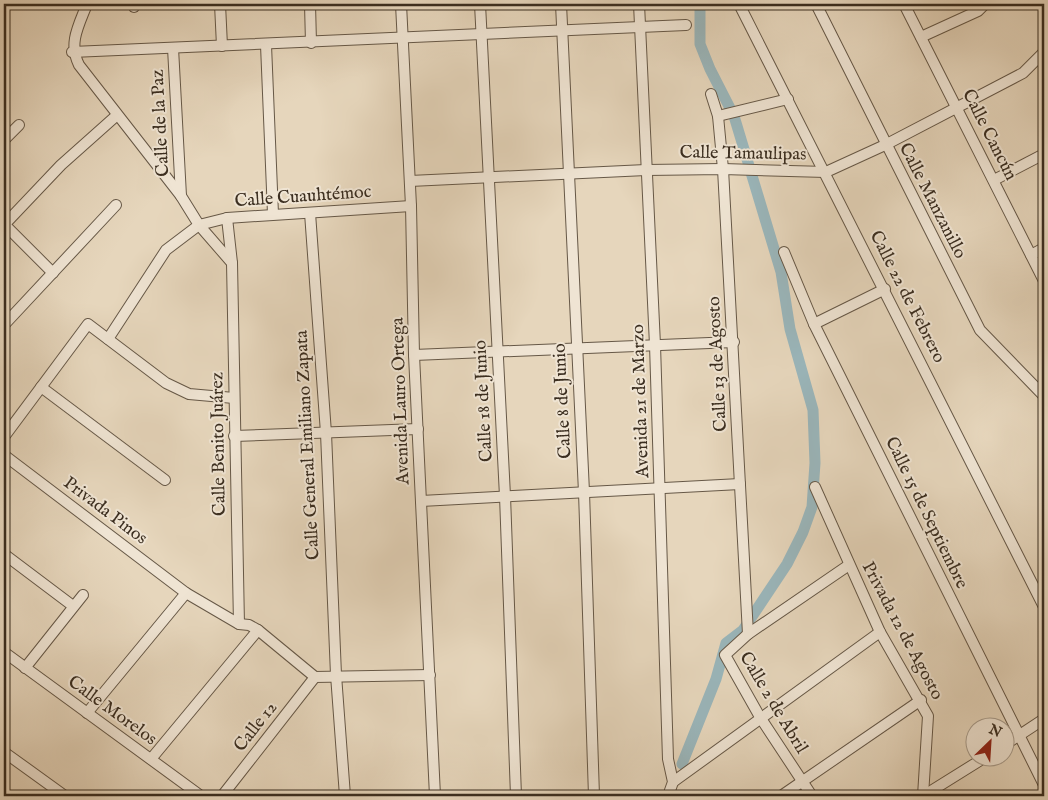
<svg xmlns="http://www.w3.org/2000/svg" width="1048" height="800" viewBox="0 0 1048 800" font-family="'IM FELL English',serif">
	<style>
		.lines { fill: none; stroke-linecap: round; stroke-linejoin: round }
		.canal { stroke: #9ab6bb; stroke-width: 11 }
		.street-casing { stroke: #665847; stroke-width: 12 }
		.street { stroke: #efe4d3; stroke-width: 10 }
		.labels { text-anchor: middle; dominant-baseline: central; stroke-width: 4; stroke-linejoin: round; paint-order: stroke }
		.street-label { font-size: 18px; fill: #3b2e20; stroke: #efe4d3 }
	</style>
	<rect width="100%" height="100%" fill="#e6d6bc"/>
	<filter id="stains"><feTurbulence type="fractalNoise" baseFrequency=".004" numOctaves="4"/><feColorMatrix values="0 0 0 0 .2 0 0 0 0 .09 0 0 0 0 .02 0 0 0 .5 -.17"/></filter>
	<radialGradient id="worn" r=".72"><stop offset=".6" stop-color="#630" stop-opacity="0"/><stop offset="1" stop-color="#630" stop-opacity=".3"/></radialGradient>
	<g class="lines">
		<path class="canal" d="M 682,764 L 716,679 L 726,643 L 743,630 L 787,564 L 803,532 L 812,507 L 815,463 L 813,410 L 790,329 L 781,272 L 734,116 L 710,69 L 700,44 L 700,4"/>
		<defs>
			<g id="street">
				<path d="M 87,4 C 79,25 68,43 79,65 L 181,196 L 199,225 L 232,263"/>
				<path d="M 134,4 L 134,7"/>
				<path d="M 220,4 L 222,46"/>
				<path d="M 310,4 L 311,43"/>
				<path d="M 401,4 L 411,206 L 414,355 L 435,796"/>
				<path d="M 480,4 L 505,496 L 516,796"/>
				<path d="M 561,4 L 584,492 L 594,796"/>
				<path d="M 639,4 L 655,345 L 668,759 L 673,782 L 668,796"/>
				<path d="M 739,4 L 1044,607"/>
				<path d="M 816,4 L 980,330 L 1044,396"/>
				<path d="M 904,4 L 1044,281"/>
				<path d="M 921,37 L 978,11 L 985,4"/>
				<path d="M 266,45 L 273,214"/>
				<path d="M 173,48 L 181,196"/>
				<path d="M 72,52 L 686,25"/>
				<path d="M 711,94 L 718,116 L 723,169 L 748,634"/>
				<path d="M 718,116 L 788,99"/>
				<path d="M 4,140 L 19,125"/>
				<path d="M 994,180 L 1044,154"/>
				<path d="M 410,181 L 646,170 L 723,169 L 826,172 L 885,145 L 1023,73 L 1044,52"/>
				<path d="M 310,213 L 326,433 L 336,675 L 345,796"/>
				<path d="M 227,218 L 232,263 L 239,624"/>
				<path d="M 4,224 L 53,273"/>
				<path d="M 4,225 L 61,165 L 116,116"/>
				<path d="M 784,252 L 814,324 L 1044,785"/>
				<path d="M 1031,255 L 1044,248"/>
				<path d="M 814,324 L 885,289"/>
				<path d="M 4,325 L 116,205"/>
				<path d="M 108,339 L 166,250 L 199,225 L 227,218 L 411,206"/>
				<path d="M 414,355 L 734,342"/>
				<path d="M 41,387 L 165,480"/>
				<path d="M 234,436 L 418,429"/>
				<path d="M 4,437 L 88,324 L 166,383 L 189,394 L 234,398"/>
				<path d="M 4,455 L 186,593 L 239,624 L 249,625 L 258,630 L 315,677 L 430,675"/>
				<path d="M 815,487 L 880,632 L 928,716 L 923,796"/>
				<path d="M 421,501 L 740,484"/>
				<path d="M 4,554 L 73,606"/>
				<path d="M 4,652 L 201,796"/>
				<path d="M 25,668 L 83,595"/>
				<path d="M 87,713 L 186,593"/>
				<path d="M 1006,744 L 1044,719"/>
				<path d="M 4,752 L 65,796"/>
				<path d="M 151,759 L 258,630"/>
				<path d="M 673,782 L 880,632"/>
				<path d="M 222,796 L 315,677"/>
				<path d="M 781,796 L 921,700"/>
				<path d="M 812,796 L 760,717 L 725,655 L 748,634 L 849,565"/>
				<path d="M 923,796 L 984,758"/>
			</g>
		</defs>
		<use href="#street" class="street-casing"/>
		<use href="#street" class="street"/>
	</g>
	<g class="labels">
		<g class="street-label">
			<text transform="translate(161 123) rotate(-93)">Calle de la Paz</text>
			<text transform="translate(989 135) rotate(63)">Calle Cancún</text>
			<text transform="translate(743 154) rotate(1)">Calle Tamaulipas</text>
			<text transform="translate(303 197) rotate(-4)">Calle Cuauhtémoc</text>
			<text transform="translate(932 201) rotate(63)">Calle Manzanillo</text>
			<text transform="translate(907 297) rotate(63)">Calle 22 de Febrero</text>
			<text transform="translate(718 364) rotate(-93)">Calle 13 de Agosto</text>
			<text transform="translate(401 401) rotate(-92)">Avenida Lauro Ortega</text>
			<text transform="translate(484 401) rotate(-93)">Calle 18 de Junio</text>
			<text transform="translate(563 401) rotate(-93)">Calle 8 de Junio</text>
			<text transform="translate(641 401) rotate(-92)">Avenida 21 de Marzo</text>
			<text transform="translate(219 444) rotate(-91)">Calle Benito Juárez</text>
			<text transform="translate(308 445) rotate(-93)">Calle General Emiliano Zapata</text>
			<text transform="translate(105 511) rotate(37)">Privada Pinos</text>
			<text transform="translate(926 513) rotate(64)">Calle 15 de Septiembre</text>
			<text transform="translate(902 631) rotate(62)">Privada 12 de Agosto</text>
			<text transform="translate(773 703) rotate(59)">Calle 2 de Abril</text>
			<text transform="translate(112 711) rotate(36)">Calle Morelos</text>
			<text transform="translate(256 727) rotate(-52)">Calle 12</text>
		</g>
	</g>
	<rect width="1048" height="800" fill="none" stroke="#e6d6bc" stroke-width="20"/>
	<rect x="5" y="5" width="1038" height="790" fill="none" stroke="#3b2e20" stroke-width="2.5"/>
	<rect x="10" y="10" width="1028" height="780" fill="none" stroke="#3b2e20"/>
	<g transform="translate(990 742) rotate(25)"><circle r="24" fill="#efe4d3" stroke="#a79b8b"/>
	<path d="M0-4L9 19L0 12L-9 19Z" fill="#8f2418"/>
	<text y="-8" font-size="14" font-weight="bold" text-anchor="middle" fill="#3b2e20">N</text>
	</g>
	<rect width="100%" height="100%" filter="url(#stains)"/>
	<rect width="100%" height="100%" fill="url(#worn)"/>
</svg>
